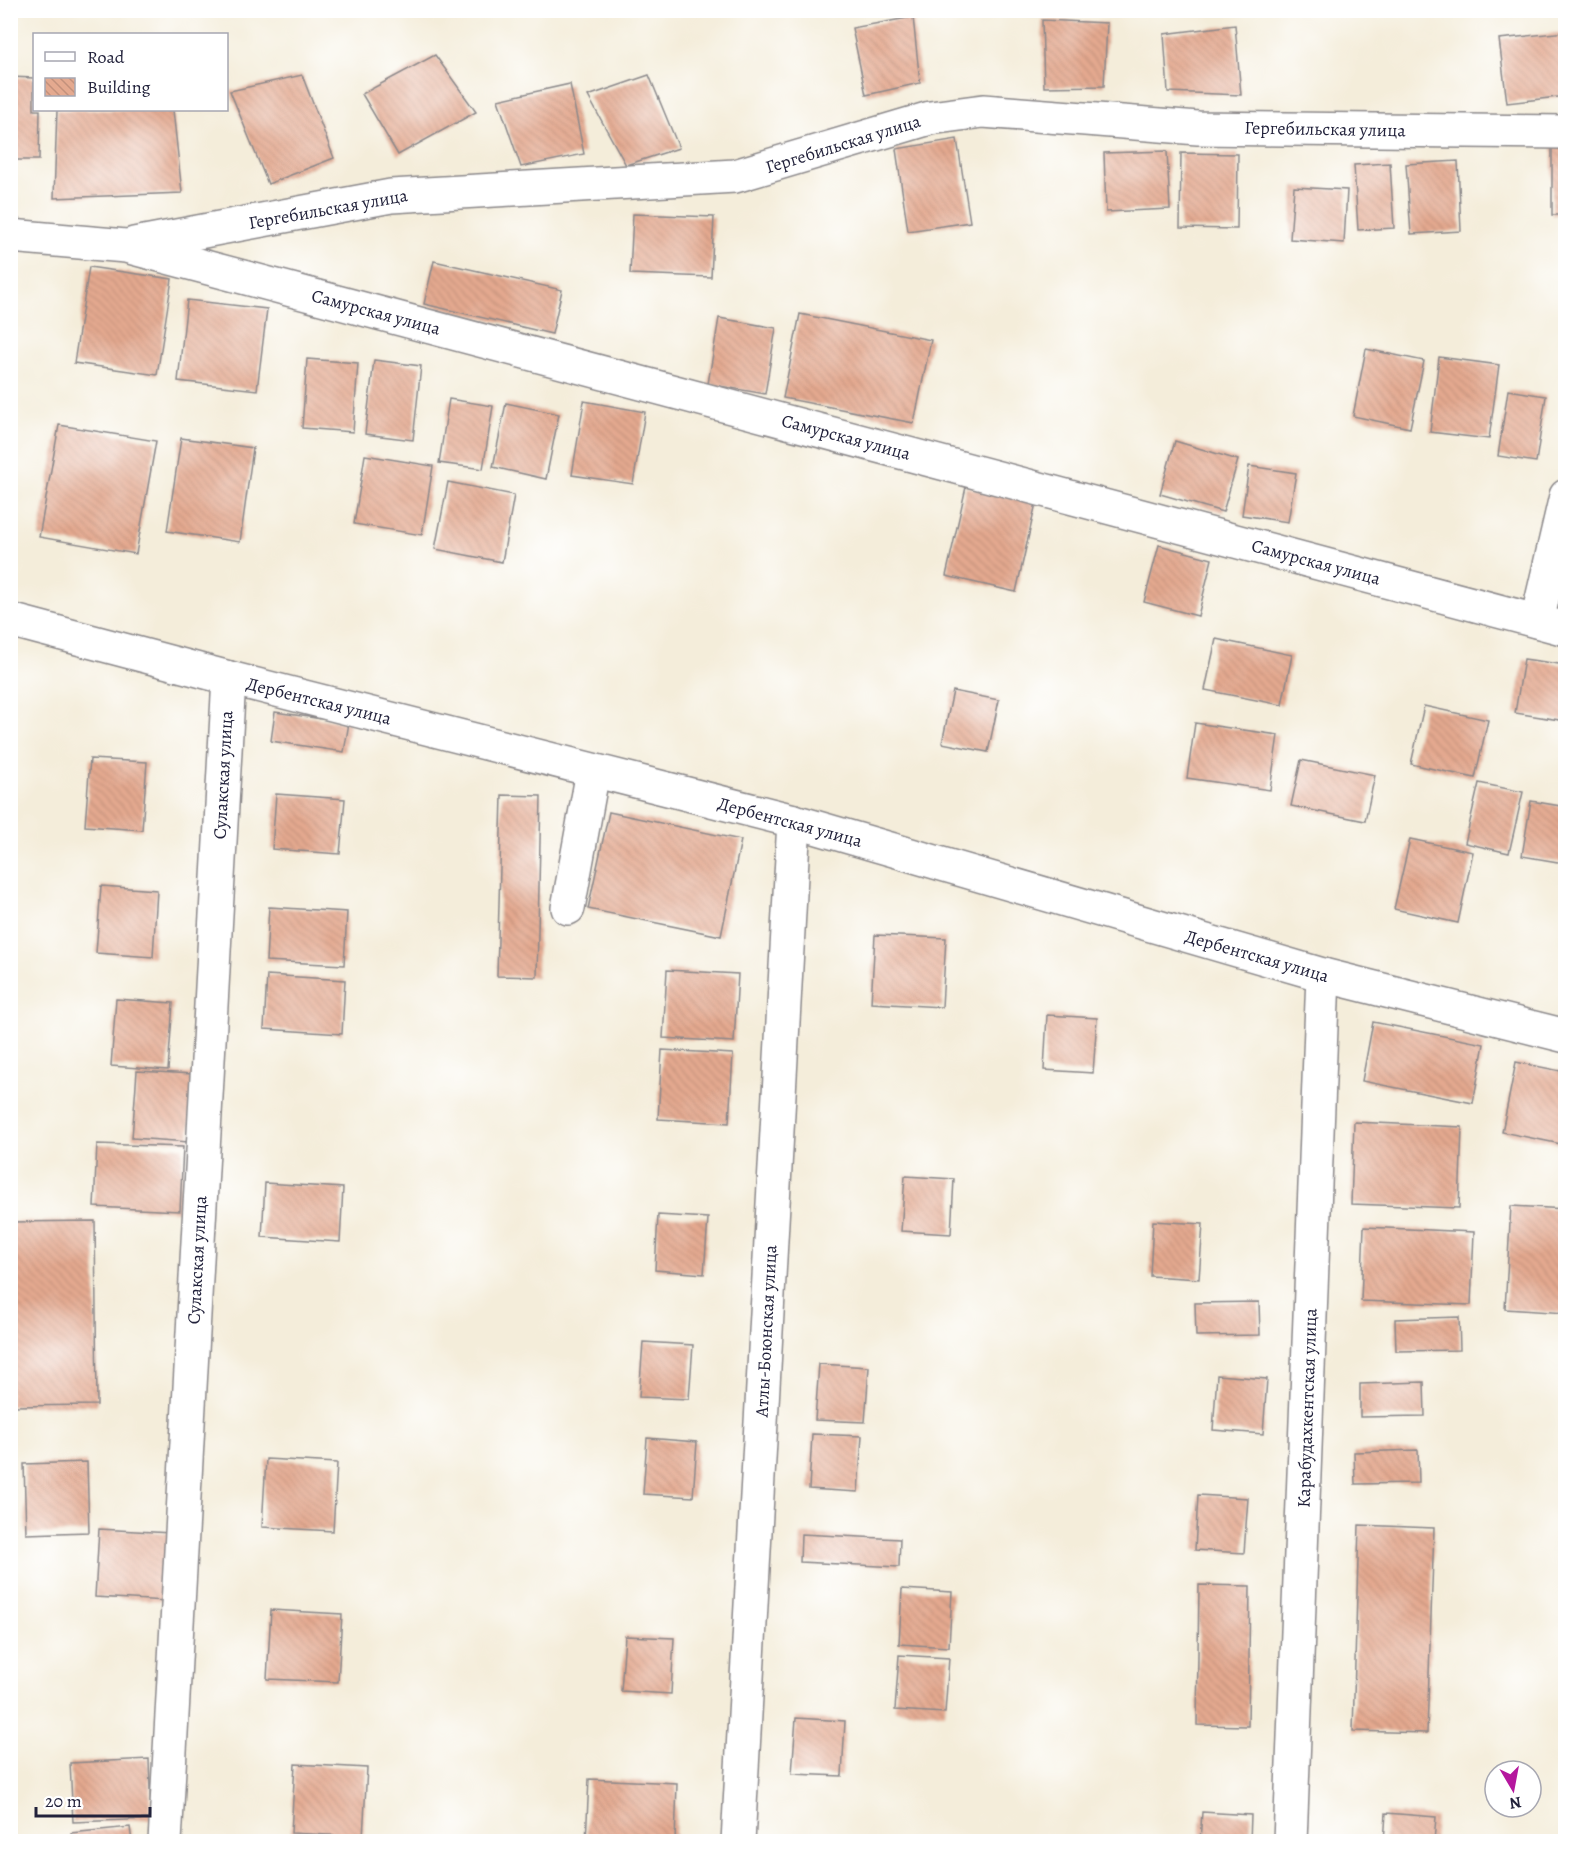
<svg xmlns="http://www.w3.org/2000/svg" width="1576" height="1852" viewBox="0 0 1576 1852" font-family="Alegreya,serif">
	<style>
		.building { fill: url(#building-back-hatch) }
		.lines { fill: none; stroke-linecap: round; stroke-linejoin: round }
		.minor-casing { stroke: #8b888a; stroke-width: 36 }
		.minor { stroke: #fff; stroke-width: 33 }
		.labels { text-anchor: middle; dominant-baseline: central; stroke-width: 4.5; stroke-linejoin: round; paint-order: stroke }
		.street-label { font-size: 18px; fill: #22223b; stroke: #fff }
	</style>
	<defs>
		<pattern id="building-back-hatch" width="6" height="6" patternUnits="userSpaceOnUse" patternTransform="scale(1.5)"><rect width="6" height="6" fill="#e4a98f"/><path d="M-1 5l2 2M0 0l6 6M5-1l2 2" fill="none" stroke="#c3917c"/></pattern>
	</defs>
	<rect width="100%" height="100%" fill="#fff"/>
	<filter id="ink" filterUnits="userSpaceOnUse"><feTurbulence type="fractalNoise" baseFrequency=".0167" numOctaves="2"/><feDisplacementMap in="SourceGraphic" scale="12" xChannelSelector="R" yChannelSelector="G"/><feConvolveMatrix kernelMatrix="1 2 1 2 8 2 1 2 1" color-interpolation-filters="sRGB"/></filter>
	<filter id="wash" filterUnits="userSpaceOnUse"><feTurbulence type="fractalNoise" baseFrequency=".008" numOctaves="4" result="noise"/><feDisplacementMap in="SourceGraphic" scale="24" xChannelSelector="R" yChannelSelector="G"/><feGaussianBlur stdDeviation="1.35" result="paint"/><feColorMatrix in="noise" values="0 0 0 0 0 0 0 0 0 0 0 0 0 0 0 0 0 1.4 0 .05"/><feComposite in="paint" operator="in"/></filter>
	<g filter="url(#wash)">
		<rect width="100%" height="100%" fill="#f4edda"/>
		<g id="blocks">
			<g class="building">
				<path d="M 913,17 L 920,83 L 866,95 L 852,28 Z"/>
				<path d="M 1042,20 L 1107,23 L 1104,86 L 1044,87 Z"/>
				<path d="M 1235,25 L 1241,95 L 1168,92 L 1164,34 Z"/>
				<path d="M 1565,32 L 1566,96 L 1507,103 L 1499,39 Z"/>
				<path d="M 435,55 L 476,112 L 398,155 L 362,94 Z"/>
				<path d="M 302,75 L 334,158 L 268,184 L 230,91 Z"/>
				<path d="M 649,75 L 679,148 L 626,165 L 588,96 Z"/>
				<path d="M 10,77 L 34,78 L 34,110 L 40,110 L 39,160 L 10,160 Z"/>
				<path d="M 570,84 L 584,154 L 521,167 L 498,100 Z"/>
				<path d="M 57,110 L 173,110 L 182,193 L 54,198 Z"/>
				<path d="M 957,139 L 970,222 L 908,231 L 896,149 Z"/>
				<rect x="1552" y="144" width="14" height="71"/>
				<path d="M 1167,151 L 1170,209 L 1106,212 L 1104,153 Z"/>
				<path d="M 1181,153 L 1238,154 L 1237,229 L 1180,228 Z"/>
				<path d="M 1458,161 L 1461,231 L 1411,234 L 1406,164 Z"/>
				<path d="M 1390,163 L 1394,228 L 1358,230 L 1354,165 Z"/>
				<path d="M 1294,187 L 1347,190 L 1344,243 L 1290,239 Z"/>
				<path d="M 633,214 L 714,217 L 711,277 L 630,274 Z"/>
				<path d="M 434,261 L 562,290 L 552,334 L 424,304 Z"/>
				<path d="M 89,267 L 172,279 L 157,375 L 74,363 Z"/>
				<path d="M 187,300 L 267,309 L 257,390 L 178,381 Z"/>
				<path d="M 800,314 L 931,340 L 914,423 L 783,398 Z"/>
				<path d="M 719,318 L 776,328 L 765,394 L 708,384 Z"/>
				<path d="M 1366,349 L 1424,361 L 1410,428 L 1353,416 Z"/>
				<path d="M 1439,357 L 1499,365 L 1489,439 L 1430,432 Z"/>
				<path d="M 307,359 L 358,363 L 353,432 L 302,428 Z"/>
				<path d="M 374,360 L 421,366 L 413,440 L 365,434 Z"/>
				<path d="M 1508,390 L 1546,396 L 1536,462 L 1498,456 Z"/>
				<path d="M 449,399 L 493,406 L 483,469 L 439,463 Z"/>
				<path d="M 584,401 L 645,412 L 633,484 L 572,475 Z"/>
				<path d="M 506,403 L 559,414 L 546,479 L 493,467 Z"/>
				<path d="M 59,425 L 156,441 L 136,554 L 39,537 Z"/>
				<path d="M 181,438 L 253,448 L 240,542 L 167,531 Z"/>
				<path d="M 1175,441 L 1238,460 L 1223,512 L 1160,494 Z"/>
				<path d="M 365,455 L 433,466 L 422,535 L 354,524 Z"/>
				<path d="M 1249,466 L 1296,473 L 1288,522 L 1242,515 Z"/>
				<path d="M 448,482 L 514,495 L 502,562 L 435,549 Z"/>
				<path d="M 966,487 L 1036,503 L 1016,592 L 946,576 Z"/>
				<path d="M 1159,545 L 1212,559 L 1198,616 L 1144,602 Z"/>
				<path d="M 1216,639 L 1292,655 L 1282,705 L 1205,690 Z"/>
				<path d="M 1524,659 L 1566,665 L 1566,721 L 1515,713 Z"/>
				<path d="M 953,691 L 999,700 L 988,752 L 942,743 Z"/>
				<path d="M 1424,706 L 1488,720 L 1475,778 L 1411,764 Z"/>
				<path d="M 275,712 L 349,723 L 344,752 L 271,741 Z"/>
				<path d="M 1195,723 L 1278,735 L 1270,790 L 1187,778 Z"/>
				<path d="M 90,759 L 147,762 L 142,830 L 85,826 Z"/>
				<path d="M 1301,760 L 1375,775 L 1365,821 L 1291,806 Z"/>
				<path d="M 1479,783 L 1523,792 L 1509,853 L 1465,843 Z"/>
				<path d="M 276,794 L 345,799 L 340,854 L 272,849 Z"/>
				<path d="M 502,795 L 541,796 L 537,977 L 497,976 Z"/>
				<path d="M 1531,801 L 1566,807 L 1564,863 L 1522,856 Z"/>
				<path d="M 609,812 L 741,840 L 721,936 L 588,909 Z"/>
				<path d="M 1410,839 L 1473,852 L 1458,923 L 1394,909 Z"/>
				<path d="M 101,886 L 157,890 L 153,957 L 96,953 Z"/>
				<path d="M 269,907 L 347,912 L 344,965 L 266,961 Z"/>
				<path d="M 875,935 L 946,938 L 942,1007 L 871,1003 Z"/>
				<path d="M 667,970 L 738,974 L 734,1042 L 663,1038 Z"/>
				<path d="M 267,975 L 345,980 L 342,1034 L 264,1029 Z"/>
				<path d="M 116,999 L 173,1003 L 168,1070 L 111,1066 Z"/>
				<path d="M 1047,1015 L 1097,1018 L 1093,1073 L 1044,1070 Z"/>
				<path d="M 1373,1022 L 1484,1044 L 1473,1103 L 1362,1081 Z"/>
				<path d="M 662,1050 L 733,1054 L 729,1123 L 658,1119 Z"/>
				<path d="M 1516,1062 L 1566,1072 L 1566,1145 L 1502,1132 Z"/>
				<path d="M 137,1071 L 193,1074 L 189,1142 L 132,1138 Z"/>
				<path d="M 1354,1122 L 1462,1127 L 1459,1208 L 1351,1204 Z"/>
				<path d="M 97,1144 L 183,1147 L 180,1211 L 94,1207 Z"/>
				<path d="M 905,1176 L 954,1179 L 951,1234 L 901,1231 Z"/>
				<path d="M 265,1183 L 343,1188 L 340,1242 L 262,1237 Z"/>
				<path d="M 1511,1206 L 1566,1209 L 1566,1313 L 1505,1309 Z"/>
				<path d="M 658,1215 L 708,1218 L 704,1274 L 655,1270 Z"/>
				<path d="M 95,1221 L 97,1405 L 10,1406 L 10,1222 Z"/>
				<path d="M 1153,1221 L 1203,1224 L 1199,1279 L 1150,1276 Z"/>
				<path d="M 1364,1227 L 1474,1232 L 1471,1305 L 1361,1301 Z"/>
				<path d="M 1259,1302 L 1260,1335 L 1196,1336 L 1195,1303 Z"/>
				<path d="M 1459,1317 L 1460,1350 L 1396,1351 L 1395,1319 Z"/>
				<path d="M 643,1342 L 693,1345 L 689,1399 L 639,1397 Z"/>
				<path d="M 819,1364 L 869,1367 L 865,1422 L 815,1420 Z"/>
				<path d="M 1217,1375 L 1267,1379 L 1263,1434 L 1213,1430 Z"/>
				<path d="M 1424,1382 L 1425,1416 L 1360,1417 L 1360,1384 Z"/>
				<path d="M 812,1434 L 862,1436 L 858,1492 L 809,1489 Z"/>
				<path d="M 647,1438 L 697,1442 L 693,1497 L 643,1494 Z"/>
				<path d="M 1418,1450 L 1419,1483 L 1355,1484 L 1354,1452 Z"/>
				<path d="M 266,1459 L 337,1463 L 333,1531 L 262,1527 Z"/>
				<path d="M 87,1462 L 89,1532 L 26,1534 L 24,1464 Z"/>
				<path d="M 1198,1495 L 1248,1498 L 1244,1553 L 1195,1550 Z"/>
				<path d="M 1359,1525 L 1434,1528 L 1427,1733 L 1353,1731 Z"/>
				<path d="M 99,1529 L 171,1533 L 167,1601 L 95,1597 Z"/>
				<path d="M 801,1534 L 900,1539 L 899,1567 L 800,1562 Z"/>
				<path d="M 1199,1585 L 1250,1586 L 1248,1726 L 1197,1725 Z"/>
				<path d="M 902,1589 L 952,1592 L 949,1647 L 899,1644 Z"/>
				<path d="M 271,1610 L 342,1614 L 338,1682 L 267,1679 Z"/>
				<path d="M 625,1636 L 674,1638 L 671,1694 L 621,1691 Z"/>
				<path d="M 899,1655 L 949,1658 L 945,1713 L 895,1710 Z"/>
				<path d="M 796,1718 L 845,1721 L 842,1776 L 792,1774 Z"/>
				<path d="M 149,1759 L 151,1819 L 73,1822 L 70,1763 Z"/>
				<path d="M 295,1764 L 367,1768 L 363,1837 L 291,1833 Z"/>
				<path d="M 589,1779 L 677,1783 L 675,1842 L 586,1841 Z"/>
				<path d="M 1202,1812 L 1251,1815 L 1250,1842 L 1200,1842 Z"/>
				<path d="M 1386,1813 L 1436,1817 L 1434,1842 L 1384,1842 Z"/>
				<path d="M 130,1827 L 132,1842 L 72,1842 L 71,1833 Z"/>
			</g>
		</g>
	</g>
	<g filter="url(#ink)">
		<use href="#blocks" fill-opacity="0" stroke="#8b888a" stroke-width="1.5"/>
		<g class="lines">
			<defs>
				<g id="minor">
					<path d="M 10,236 L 126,246 L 1566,629"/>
					<path d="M 134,244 L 391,196 L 735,176 L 930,118 L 983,111 L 1198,128 L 1566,132"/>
					<path d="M 10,620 L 229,678 L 794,821 L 1323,975 L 1566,1036"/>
					<path d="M 1537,621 L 1566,496"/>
					<path d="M 568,908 L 593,771"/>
					<path d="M 165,1842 L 229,678"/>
					<path d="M 738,1842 L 794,821"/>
					<path d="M 1290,1842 L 1323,975"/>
				</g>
			</defs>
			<use href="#minor" class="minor-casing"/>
			<use href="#minor" class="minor"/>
		</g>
	</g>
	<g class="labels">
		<g class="street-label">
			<text transform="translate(1325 129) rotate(1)">Гергебильская улица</text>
			<text transform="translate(843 144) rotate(-17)">Гергебильская улица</text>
			<text transform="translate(328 209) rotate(-10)">Гергебильская улица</text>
			<text transform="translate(376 312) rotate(15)">Самурская улица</text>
			<text transform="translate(846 437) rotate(15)">Самурская улица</text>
			<text transform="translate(1316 562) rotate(15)">Самурская улица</text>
			<text transform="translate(319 701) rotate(14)">Дербентская улица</text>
			<text transform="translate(223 775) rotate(-87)">Сулакская улица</text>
			<text transform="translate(790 822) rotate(15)">Дербентская улица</text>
			<text transform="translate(1257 956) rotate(16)">Дербентская улица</text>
			<text transform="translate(197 1260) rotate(-87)">Сулакская улица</text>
			<text transform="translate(766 1331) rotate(-87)">Атлы-Боюнская улица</text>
			<text transform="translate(1307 1408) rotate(-88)">Карабудахкентская улица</text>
		</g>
	</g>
	<rect width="1576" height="1852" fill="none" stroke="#fff" stroke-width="36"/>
	<rect x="33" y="33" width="195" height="78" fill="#ffffff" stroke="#a7a7b1" stroke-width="1.5"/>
	<rect x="45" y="52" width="30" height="9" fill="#ffffff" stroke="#a7a7b1" stroke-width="1.5"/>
	<text x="87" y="63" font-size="18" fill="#22223b">Road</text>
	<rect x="45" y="78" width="30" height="18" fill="url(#building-back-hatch)" stroke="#a7a7b1" stroke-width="1.5"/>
	<text x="87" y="93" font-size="18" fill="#22223b">Building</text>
	<g transform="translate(1513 1789) rotate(170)"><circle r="28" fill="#ffffff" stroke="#a7a7b1" stroke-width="1.5"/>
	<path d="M0-4.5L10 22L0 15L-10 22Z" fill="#b5179e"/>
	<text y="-9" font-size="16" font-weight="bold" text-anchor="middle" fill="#22223b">N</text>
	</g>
	<path d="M36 1807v9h114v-9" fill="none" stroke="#22223b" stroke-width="3"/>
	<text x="45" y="1807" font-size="18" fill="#22223b" stroke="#ffffff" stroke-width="4.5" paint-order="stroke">20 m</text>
</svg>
